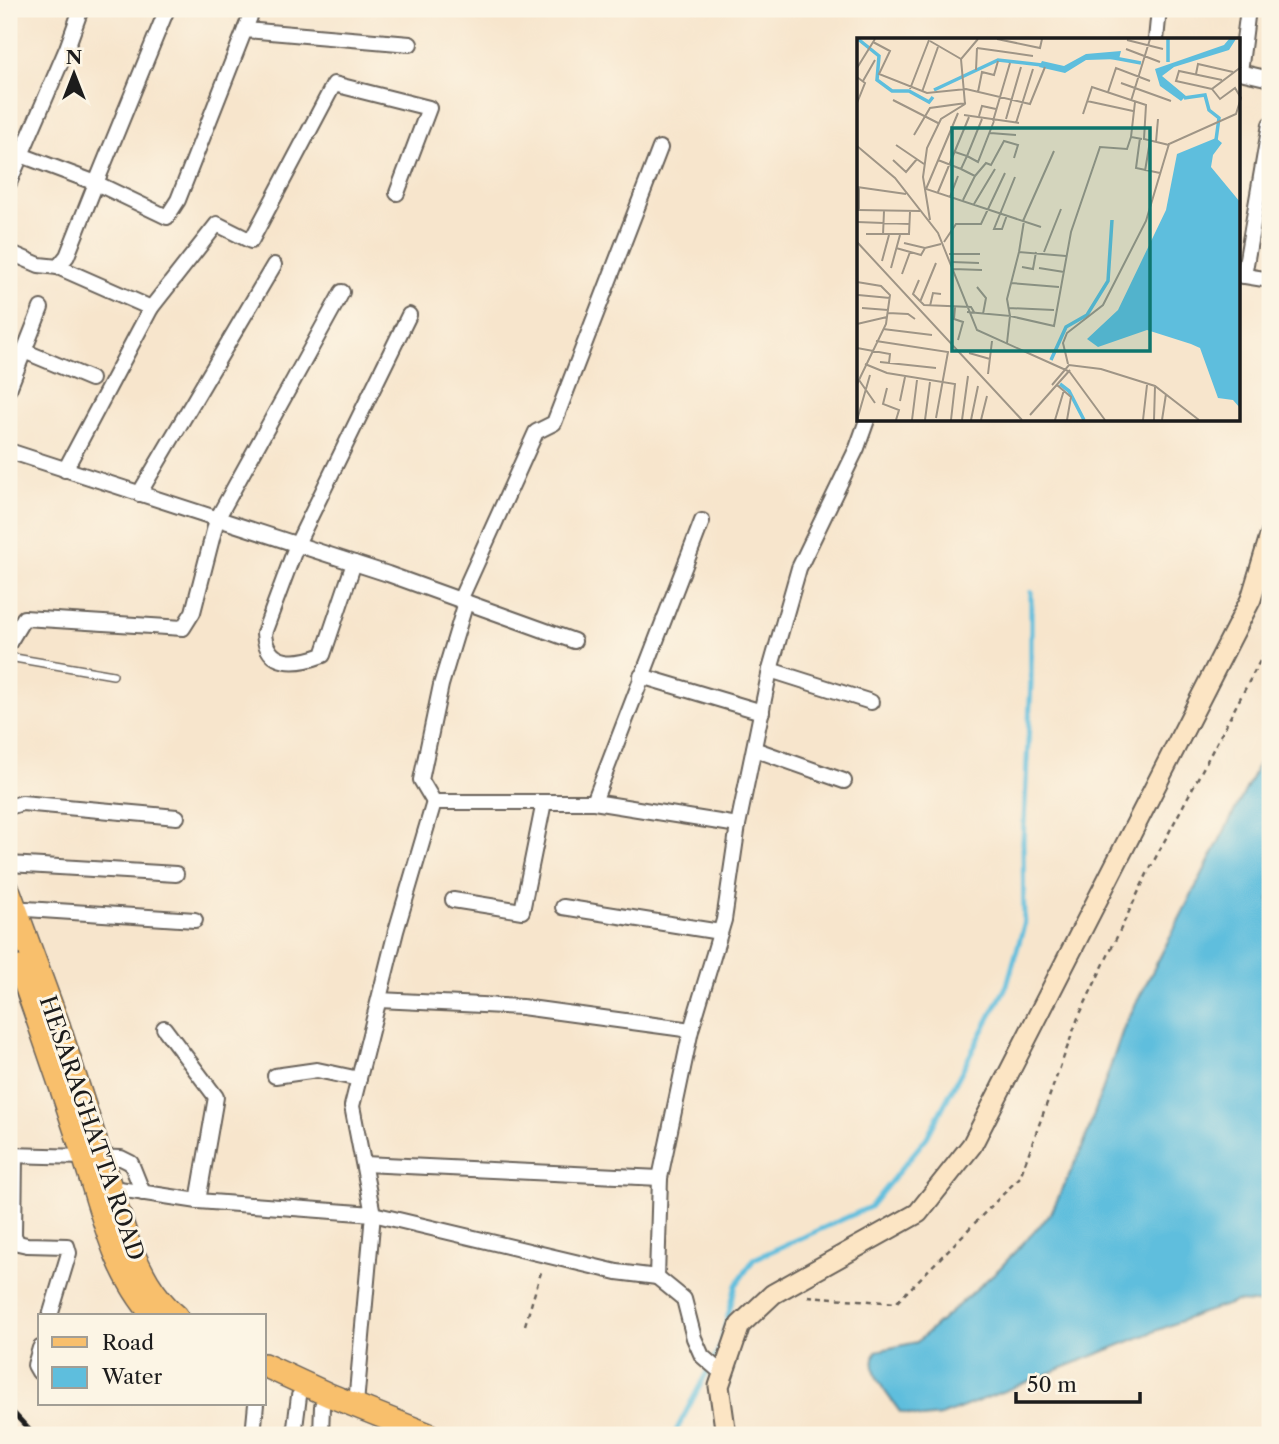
<svg xmlns="http://www.w3.org/2000/svg" width="1279" height="1444" viewBox="0 0 1279 1444" font-family="'Libre Caslon Text',serif">
	<style>
		.water { fill: #5ebedd; stroke: #3d6d7c; stroke-width: 2 }
		.lines { fill: none; stroke-linecap: round; stroke-linejoin: round }
		.stream { stroke: #5ebedd; stroke-width: 5 }
		.lane-casing { stroke: #69625a; stroke-width: 10 }
		.street-casing { stroke: #69625a; stroke-width: 18 }
		.secondary-casing { stroke: #69625a; stroke-width: 23 }
		.primary-casing { stroke: #69625a; stroke-width: 26 }
		.path { stroke: #69625a; stroke-width: 2.5; stroke-dasharray: 5 5; stroke-linecap: butt }
		.lane { stroke: #fff; stroke-width: 7 }
		.street { stroke: #fff; stroke-width: 14 }
		.secondary { stroke: #fce5c4; stroke-width: 19 }
		.primary { stroke: #f8bf6c; stroke-width: 23 }
		.rail { stroke: #1c1c1c; stroke-width: 5 }
		.labels { text-anchor: middle; dominant-baseline: central; stroke-width: 6; stroke-linejoin: round; paint-order: stroke }
		.street-label { font-size: 23px; fill: #1c1c1c; stroke: #fcf5e5 }
		.inset-river { fill: none; stroke: #5ebedd; stroke-width: 3.5 }
		.inset-road { fill: none; stroke: #9f9586; stroke-width: 2 }
		.view { fill: #0f766e; fill-opacity: 0.15; stroke: #0f766e; stroke-width: 3.5 }
		.inset-edge { fill: none; stroke: #1c1c1c; stroke-width: 3.5 }
	</style>
	<rect width="100%" height="100%" fill="#fcf5e5"/>
	<filter id="ink" filterUnits="userSpaceOnUse"><feTurbulence type="fractalNoise" baseFrequency=".0143" numOctaves="2"/><feDisplacementMap in="SourceGraphic" scale="14" xChannelSelector="R" yChannelSelector="G"/><feConvolveMatrix kernelMatrix="1 2 1 2 8 2 1 2 1" color-interpolation-filters="sRGB"/></filter>
	<filter id="wash" filterUnits="userSpaceOnUse"><feTurbulence type="fractalNoise" baseFrequency=".00686" numOctaves="4" result="noise"/><feDisplacementMap in="SourceGraphic" scale="28" xChannelSelector="R" yChannelSelector="G"/><feGaussianBlur stdDeviation="1.57" result="paint"/><feColorMatrix in="noise" values="0 0 0 0 0 0 0 0 0 0 0 0 0 0 0 0 0 1.4 0 .05"/><feComposite in="paint" operator="in"/></filter>
	<g filter="url(#wash)">
		<rect width="100%" height="100%" fill="#f7e5cc"/>
		<path class="water" d="M 1270,742 L 1270,1304 L 1236,1302 L 1196,1315 L 941,1416 L 922,1418 L 900,1412 C 888,1394 866,1373 876,1351 L 917,1342 L 1000,1268 L 1051,1213 L 1083,1146 L 1124,1027 Z"/>
		<g class="lines">
			<path class="stream" d="M 674,1435 L 720,1347 L 736,1285 L 754,1259 L 870,1207 L 927,1137 L 1007,985 L 1024,925 L 1023,842 L 1031,683 L 1031,592"/>
		</g>
	</g>
	<g filter="url(#ink)">
		<g class="lines">
			<defs>
				<path id="lane" d="M 9,657 L 113,675"/>
				<g id="street">
					<path d="M 167,9 L 96,183 L 167,217 L 178,200 L 253,9"/>
					<path d="M 1248,9 L 1240,72 L 1270,79"/>
					<path d="M 245,30 L 410,44"/>
					<path d="M 1156,40 L 1159,9"/>
					<path d="M 9,183 L 67,48 L 81,9"/>
					<path d="M 9,252 L 39,265 L 58,267 L 67,256 L 96,183 L 21,155"/>
					<path d="M 58,267 L 151,308 L 65,470"/>
					<path d="M 1239,275 L 1270,280"/>
					<path d="M 1244,276 L 1270,124"/>
					<path d="M 151,308 L 217,224 L 251,241 L 334,84 L 429,108 L 397,193"/>
					<path d="M 24,351 L 91,379"/>
					<path d="M 9,389 L 41,308"/>
					<path d="M 9,451 L 388,574 L 574,641"/>
					<path d="M 139,494 L 274,265"/>
					<path d="M 354,563 L 323,655 C 299,664 266,669 264,633 L 297,544 L 409,315"/>
					<path d="M 460,600 L 536,432 L 554,423 L 660,148"/>
					<path d="M 9,643 L 24,618 L 183,628 L 193,612 L 217,519 L 342,292"/>
					<path d="M 770,670 L 871,702"/>
					<path d="M 641,676 L 762,712"/>
					<path d="M 754,749 L 844,781"/>
					<path d="M 434,802 L 421,780 L 441,685 L 466,602"/>
					<path d="M 594,802 L 702,521"/>
					<path d="M 9,807 L 22,803 L 177,817"/>
					<path d="M 9,864 L 176,874"/>
					<path d="M 453,900 L 522,911 L 544,802"/>
					<path d="M 563,907 L 720,932"/>
					<path d="M 11,908 L 195,920"/>
					<path d="M 379,1000 L 522,1007 L 691,1030"/>
					<path d="M 164,1028 L 216,1097 L 198,1201"/>
					<path d="M 275,1076 L 317,1070 L 359,1079"/>
					<path d="M 15,1154 L 14,1236 L 18,1243 L 27,1245 L 67,1246 L 69,1253 L 50,1316"/>
					<path d="M 9,1155 L 121,1158 L 131,1163 L 143,1193"/>
					<path d="M 364,1164 L 660,1178"/>
					<path d="M 106,1187 L 198,1201 L 373,1214 L 352,1106 L 396,931 L 434,802 L 594,802 L 738,825"/>
					<path d="M 657,1277 L 684,1299 L 694,1338 L 702,1356 L 723,1374"/>
					<path d="M 39,1372 L 35,1365 L 40,1348"/>
					<path d="M 356,1404 L 373,1214 L 617,1272 L 657,1277 L 660,1178 L 691,1030 L 724,920 L 738,825 L 770,670 L 799,568 L 857,448 L 867,420"/>
					<path d="M 253,1435 L 256,1404"/>
					<path d="M 294,1435 L 299,1396"/>
					<path d="M 321,1435 L 322,1406"/>
				</g>
				<path id="secondary" d="M 726,1435 L 719,1386 L 740,1325 L 773,1294 L 918,1213 L 972,1145 L 1251,599 L 1270,536"/>
				<g id="primary">
					<path d="M 9,892 L 58,1025 L 128,1243 C 140,1270 152,1296 176,1316"/>
					<path d="M 20,968 C 42,1031 64,1093 84,1156 C 102,1210 114,1272 154,1316"/>
					<path d="M 264,1365 L 329,1395 L 429,1435"/>
				</g>
			</defs>
			<use href="#lane" class="lane-casing"/>
			<use href="#street" class="street-casing"/>
			<use href="#secondary" class="secondary-casing"/>
			<use href="#primary" class="primary-casing"/>
			<g class="path">
				<path d="M 808,1296 L 896,1303 L 1020,1177 L 1078,1018 L 1148,872 L 1270,642"/>
				<path d="M 525,1325 L 542,1269"/>
			</g>
			<use href="#lane" class="lane"/>
			<use href="#street" class="street"/>
			<use href="#secondary" class="secondary"/>
			<use href="#primary" class="primary"/>
			<g class="rail">
				<path d="M 9,1408 L 34,1435"/>
				<path d="M 9,1428 L 16,1435"/>
			</g>
		</g>
	</g>
	<g class="labels">
		<g class="street-label">
			<text transform="translate(92 1128) rotate(71)">HESARAGHATTA ROAD</text>
		</g>
	</g>
	<g transform="translate(857 38)">
		<rect width="383" height="383" fill="#f7e5cc"/>
		<path d="M 372,1 L 379,1 L 372,12 L 317,29 L 305,38 L 329,58 L 324,63 L 303,48 L 298,31 L 367,7 ZM 264,13 L 262,21 L 229,22 L 208,35 L 182,29 L 185,23 L 207,28 L 229,16 ZM 359,100 L 365,105 L 356,117 L 354,129 L 383,164 L 383,370 L 376,362 L 361,360 L 343,310 L 334,306 L 290,292 L 241,309 L 230,301 L 261,272 L 309,172 L 320,116 Z" fill="#5ebedd"/>
		<path class="inset-river" d="M 1,1 L 22,18 L 20,42 L 35,53 L 52,53 L 72,64 L 76,59M 311,1 L 311,24M 252,19 L 284,25M 77,52 L 141,22 L 185,27M 327,60 L 348,57 L 352,72 L 362,80 L 359,102M 194,322 L 209,289 L 230,277 L 251,243 L 255,182M 203,346 L 212,353 L 227,382"/>
		<path class="inset-road" d="M 140,1 L 183,10 L 185,1M 270,2 L 306,11M 73,3 L 104,21M 16,4 L 33,13 L 22,36 L 70,55 L 109,51 L 173,66 L 188,29M 120,10 L 176,18M 269,11 L 303,24M 0,30 L 18,1M 119,32 L 120,10M 339,36 L 341,26 L 376,34M 0,39 L 8,45 L 0,65M 6,43 L 18,22M 264,45 L 314,63M 53,51 L 72,2M 355,51 L 319,43 L 322,33 L 365,42M 65,54 L 81,9M 121,54 L 125,34 L 137,37 L 141,23M 251,54 L 259,30 L 293,43M 36,62 L 81,85M 230,63 L 276,73M 274,63 L 293,1M 278,64 L 274,99 L 285,101M 101,75 L 69,151 L 184,189M 226,76 L 235,49 L 289,67 L 287,101 L 312,107M 107,77 L 162,85M 122,78 L 125,68 L 139,71M 125,81 L 110,118 L 121,124 L 137,83M 149,81 L 164,29M 136,83 L 153,25M 159,85 L 176,31M 133,95 L 159,97M 57,97 L 73,70 L 109,65M 283,100 L 279,130 L 303,135M 299,104 L 301,81M 39,107 L 67,126M 0,108 L 38,140 L 81,195 L 120,292 L 211,333M 36,122 L 49,134 L 60,121M 81,122 L 104,131 L 110,118 L 98,114M 104,131 L 118,138 L 106,162M 288,133 L 293,103M 118,138 L 129,125 L 134,127 L 147,103 L 161,107 L 157,120M 0,149 L 49,156M 81,154 L 112,79M 93,159 L 101,138M 117,166 L 138,131M 0,172 L 63,173M 2,172 L 2,150M 150,177 L 145,191 L 137,191 L 158,139M 73,182 L 66,139 L 70,110 L 84,81 L 108,66 L 104,21 L 121,1M 166,183 L 197,113M 0,184 L 53,186M 9,196 L 52,196 L 53,174M 26,197 L 27,173M 0,204 L 165,382M 87,204 L 99,186 L 124,186 L 148,135M 47,205 L 68,210 L 84,206M 39,210 L 64,217 L 68,210M 162,214 L 167,183M 187,214 L 204,171M 92,216 L 123,216M 25,223 L 32,197M 95,224 L 122,225M 165,229 L 176,231 L 179,214M 34,230 L 43,197M 182,230 L 207,234M 96,231 L 125,232M 45,236 L 53,214M 62,242 L 56,256 L 67,267 L 114,269 L 117,274M 0,244 L 24,248 L 33,257 L 29,286 L 0,346M 154,245 L 202,249M 120,249 L 129,260 L 126,276M 1,257 L 33,260M 63,264 L 79,225M 73,268 L 76,255 L 84,256M 98,269 L 97,281 L 106,284 L 101,302M 5,270 L 31,272M 151,270 L 197,272M 110,274 L 153,278 L 150,261 L 162,214 L 209,218M 31,275 L 51,276 L 58,281M 0,286 L 30,279M 26,291 L 75,297M 19,303 L 91,314 L 79,380M 150,305 L 153,278 L 197,288 L 214,194 L 243,109 L 270,111 L 274,99M 0,310 L 33,316 L 32,325M 112,315 L 133,321M 23,324 L 79,330M 8,326 L 30,335 L 98,346 L 94,382M 211,326 L 206,305 L 210,295 L 246,267 L 289,183 L 312,106 L 379,76 L 384,60 L 378,50 L 363,61 L 355,51 L 384,29M 212,333 L 248,382M 131,336 L 135,303M 2,342 L 18,365M 195,347 L 212,327 L 244,331 L 298,348 L 342,382M 200,347 L 214,359 L 210,382M 30,350 L 26,366 L 42,372 L 39,382M 43,363 L 48,339M 173,377 L 213,332M 0,382 L 13,337M 55,382 L 60,342M 68,382 L 73,344M 105,382 L 111,338M 114,382 L 121,348M 124,382 L 130,358M 198,382 L 207,352M 286,382 L 290,347M 297,382 L 298,348M 305,382 L 309,356"/>
		<path class="view" d="M 95,90 L 293,90 L 293,313 L 95,313 Z"/>
		<rect width="383" height="383" class="inset-edge"/>
	</g>
	<rect width="1279" height="1444" fill="none" stroke="#fcf5e5" stroke-width="35"/>
	<rect x="38" y="1314" width="228" height="91" fill="#fcf5e5" stroke="#a29e95" stroke-width="2"/>
	<rect x="52" y="1337" width="35" height="10" fill="#f8bf6c" stroke="#a29e95" stroke-width="2"/>
	<text x="102" y="1350" font-size="21" fill="#1c1c1c">Road</text>
	<rect x="52" y="1367" width="35" height="21" fill="#5ebedd" stroke="#a29e95" stroke-width="2"/>
	<text x="102" y="1384" font-size="21" fill="#1c1c1c">Water</text>
	<g transform="translate(74 74)" stroke="#fcf5e5" stroke-width="5" paint-order="stroke">
	<path d="M0-5L12 26L0 18L-12 26Z" fill="#1c1c1c"/>
	<text y="-10" font-size="19" font-weight="bold" text-anchor="middle" fill="#1c1c1c">N</text>
	</g>
	<path d="M1016 1392v10h124v-10" fill="none" stroke="#1c1c1c" stroke-width="3.5"/>
	<text x="1027" y="1392" font-size="21" fill="#1c1c1c" stroke="#fcf5e5" stroke-width="5" paint-order="stroke">50 m</text>
</svg>
